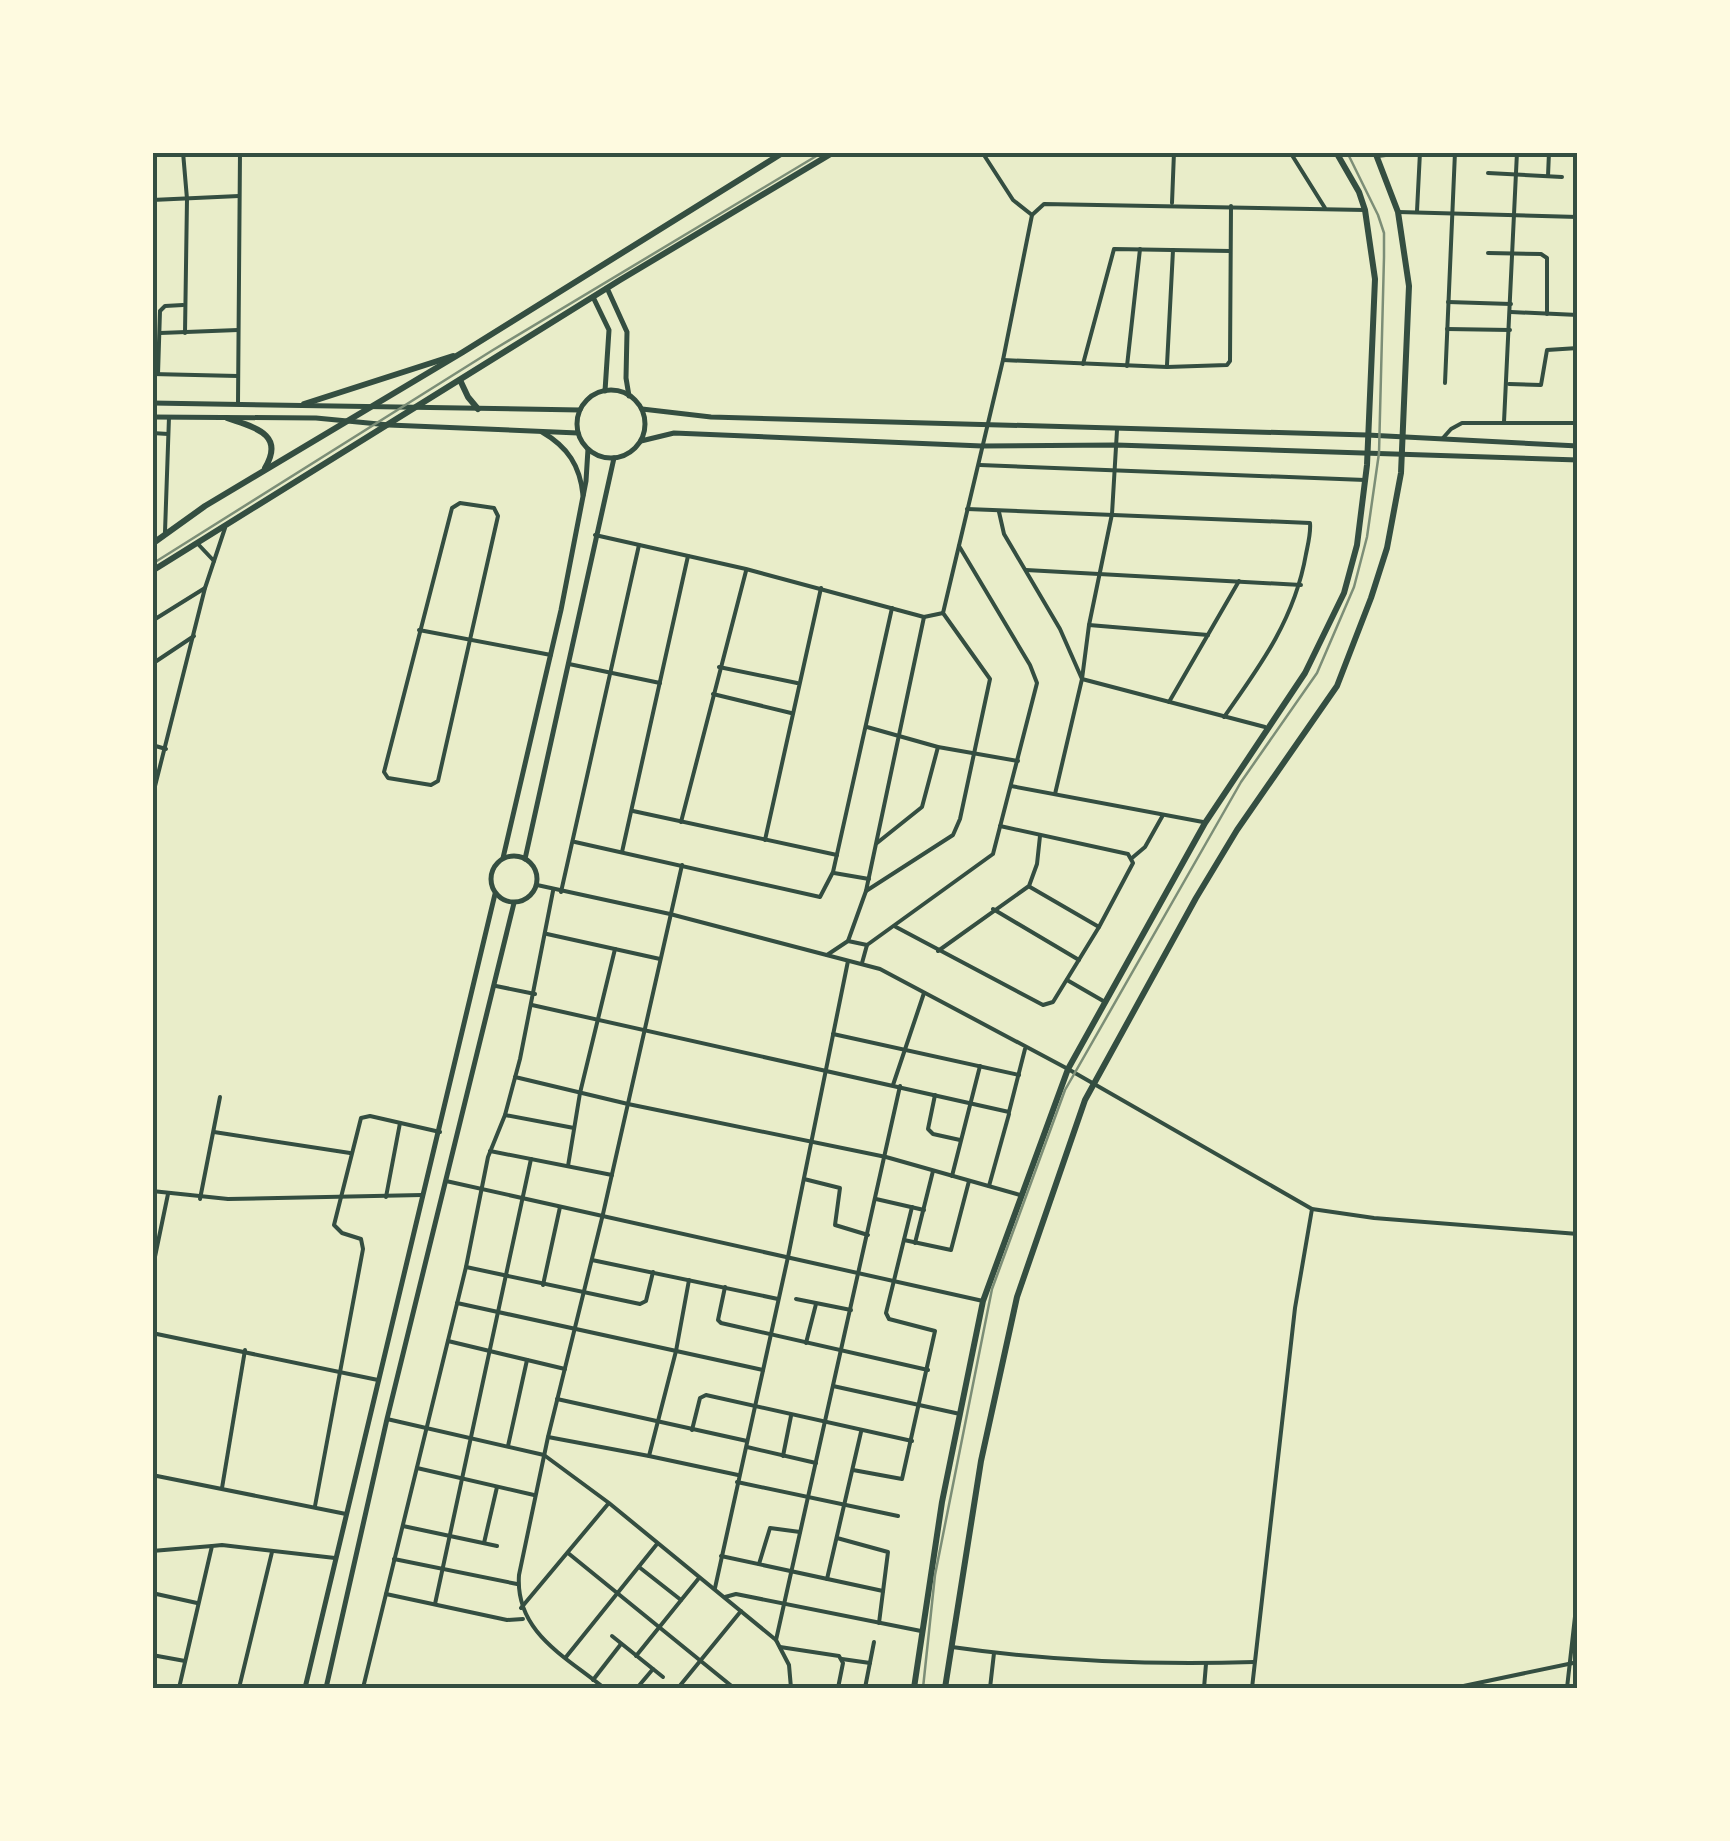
<svg xmlns="http://www.w3.org/2000/svg" width="1730" height="1841" viewBox="0 0 1730 1841" font-family="Barlow,sans-serif">
	<style>
		.lines { fill: none; stroke-linecap: round; stroke-linejoin: round }
		.minor { stroke: #344e41; stroke-width: 4 }
		.tertiary { stroke: #344e41; stroke-width: 5 }
		.secondary { stroke: #344e41; stroke-width: 5 }
		.primary { stroke: #344e41; stroke-width: 6 }
		.tram { stroke: #7c8e77; stroke-width: 2.5 }
		.neatline { fill: none; stroke: #344e41; stroke-width: 4 }
	</style>
	<rect width="100%" height="100%" fill="#e9edc9"/>
	<g class="lines">
		<g class="minor">
			<path d="M 183,152 L 187,199 L 185,333"/>
			<path d="M 982,152 L 1013,200 L 1032,215"/>
			<path d="M 1290,152 L 1325,208"/>
			<path d="M 1377,156 L 1412,152"/>
			<path d="M 1488,173 L 1562,177"/>
			<path d="M 1548,176 L 1549,152"/>
			<path d="M 152,200 L 239,196"/>
			<path d="M 1172,203 L 1174,152"/>
			<path d="M 1417,211 L 1420,152"/>
			<path d="M 1398,212 L 1578,217"/>
			<path d="M 1488,253 L 1541,254 L 1547,258 L 1547,314"/>
			<path d="M 1448,302 L 1511,304"/>
			<path d="M 1511,312 L 1578,315"/>
			<path d="M 1447,329 L 1510,330"/>
			<path d="M 160,333 L 238,330"/>
			<path d="M 1003,360 L 1167,367 L 1227,365 L 1230,361 L 1231,206"/>
			<path d="M 1083,364 L 1114,249 L 1230,251"/>
			<path d="M 1167,365 L 1173,250"/>
			<path d="M 1127,366 L 1140,249"/>
			<path d="M 152,374 L 238,376"/>
			<path d="M 158,374 L 160,311 L 165,306 L 183,305"/>
			<path d="M 1445,383 L 1455,152"/>
			<path d="M 1509,384 L 1541,385 L 1547,350 L 1578,348"/>
			<path d="M 238,403 L 240,152"/>
			<path d="M 1504,422 L 1517,152"/>
			<path d="M 1117,430 L 1112,514 L 1089,625 L 1082,679 L 1265,727"/>
			<path d="M 152,433 L 168,434"/>
			<path d="M 1443,438 L 1451,429 L 1462,423 L 1578,423"/>
			<path d="M 980,465 L 1365,480"/>
			<path d="M 460,503 L 494,508 L 498,516 L 438,781 L 431,785 L 388,778 L 384,772 L 452,508 Z"/>
			<path d="M 967,509 L 1310,523 C 1311,533 1308,544 1306,554 C 1295,618 1261,665 1224,717"/>
			<path d="M 999,512 L 1004,534 L 1060,629 L 1082,679 L 1055,794"/>
			<path d="M 165,532 L 169,417"/>
			<path d="M 595,535 L 746,569 L 924,617 L 943,613"/>
			<path d="M 197,543 L 214,561"/>
			<path d="M 1026,570 L 1301,585"/>
			<path d="M 152,621 L 205,588"/>
			<path d="M 1089,625 L 1208,635"/>
			<path d="M 419,630 L 551,655"/>
			<path d="M 152,664 L 194,636"/>
			<path d="M 569,664 L 660,683"/>
			<path d="M 719,667 L 797,683"/>
			<path d="M 713,694 L 791,713"/>
			<path d="M 1169,702 L 1239,581"/>
			<path d="M 867,727 L 938,747 L 1018,761"/>
			<path d="M 152,745 L 166,749"/>
			<path d="M 1011,786 L 1203,822"/>
			<path d="M 152,798 L 205,588 L 225,528"/>
			<path d="M 633,811 L 837,855"/>
			<path d="M 681,822 L 746,571"/>
			<path d="M 765,840 L 821,588"/>
			<path d="M 575,842 L 820,897 L 833,872 L 892,608"/>
			<path d="M 877,843 L 922,807 L 938,747"/>
			<path d="M 622,852 L 688,556"/>
			<path d="M 1132,858 L 1145,847 L 1163,815"/>
			<path d="M 834,873 L 869,879"/>
			<path d="M 537,885 L 670,914 L 880,969 L 1068,1069 L 1312,1209 L 1374,1218 L 1578,1234"/>
			<path d="M 1030,887 L 1099,927"/>
			<path d="M 866,891 L 953,835 L 960,819 L 990,679 L 943,613 L 1003,360 L 1032,215 L 1044,204 L 1365,210"/>
			<path d="M 561,892 L 639,545"/>
			<path d="M 993,909 L 1079,960"/>
			<path d="M 896,927 L 1043,1005 L 1053,1002 L 1099,927 L 1133,863 L 1128,854 L 1000,826"/>
			<path d="M 547,934 L 660,959"/>
			<path d="M 848,941 L 867,945"/>
			<path d="M 938,951 L 1029,886 L 1037,864 L 1040,836"/>
			<path d="M 827,955 L 848,941 L 866,891 L 924,617"/>
			<path d="M 862,963 L 867,945 L 993,854 L 1037,683 L 1030,665 L 959,546"/>
			<path d="M 1067,980 L 1105,1002"/>
			<path d="M 496,986 L 535,994"/>
			<path d="M 532,1005 L 1009,1112 L 1025,1049"/>
			<path d="M 833,1034 L 1019,1075"/>
			<path d="M 515,1077 L 628,1104 L 886,1157 L 1020,1195"/>
			<path d="M 893,1085 L 924,993"/>
			<path d="M 935,1095 L 928,1129 L 933,1134 L 960,1140"/>
			<path d="M 505,1115 L 574,1128"/>
			<path d="M 214,1132 L 350,1153"/>
			<path d="M 490,1151 L 612,1175"/>
			<path d="M 568,1166 L 580,1093 L 615,949"/>
			<path d="M 952,1176 L 980,1066"/>
			<path d="M 804,1179 L 840,1188 L 835,1225 L 868,1235"/>
			<path d="M 446,1181 L 983,1301"/>
			<path d="M 989,1186 L 1009,1114"/>
			<path d="M 152,1191 L 228,1199 L 422,1195"/>
			<path d="M 386,1197 L 400,1123"/>
			<path d="M 200,1199 L 220,1097"/>
			<path d="M 876,1199 L 924,1210"/>
			<path d="M 904,1240 L 951,1250 L 969,1181"/>
			<path d="M 915,1243 L 933,1171"/>
			<path d="M 592,1260 L 778,1299"/>
			<path d="M 466,1267 L 640,1304 L 646,1301 L 653,1272"/>
			<path d="M 152,1271 L 168,1194"/>
			<path d="M 543,1285 L 560,1207"/>
			<path d="M 725,1287 L 718,1320 L 721,1323 L 928,1370"/>
			<path d="M 796,1299 L 851,1310"/>
			<path d="M 457,1303 L 763,1370"/>
			<path d="M 152,1333 L 378,1380"/>
			<path d="M 448,1341 L 565,1369"/>
			<path d="M 806,1343 L 816,1304"/>
			<path d="M 833,1386 L 960,1414"/>
			<path d="M 557,1399 L 747,1441"/>
			<path d="M 387,1419 L 544,1455 L 609,1503 L 776,1640 L 789,1665 L 791,1688"/>
			<path d="M 692,1430 L 700,1398 L 706,1395 L 912,1441"/>
			<path d="M 548,1437 L 649,1456 L 676,1351 L 689,1280"/>
			<path d="M 508,1446 L 527,1360"/>
			<path d="M 747,1447 L 816,1463"/>
			<path d="M 649,1456 L 738,1475"/>
			<path d="M 783,1456 L 791,1416"/>
			<path d="M 417,1468 L 534,1495"/>
			<path d="M 853,1470 L 902,1479 L 935,1331 L 889,1319 L 886,1313 L 912,1207"/>
			<path d="M 152,1475 L 346,1514"/>
			<path d="M 737,1482 L 898,1516"/>
			<path d="M 222,1488 L 245,1350"/>
			<path d="M 315,1506 L 363,1249 L 361,1239 L 342,1233 L 334,1225 L 361,1118 L 370,1116 L 440,1132"/>
			<path d="M 403,1526 L 497,1546"/>
			<path d="M 837,1538 L 888,1552 L 879,1623"/>
			<path d="M 484,1543 L 497,1487"/>
			<path d="M 152,1551 L 212,1546"/>
			<path d="M 568,1553 L 734,1688"/>
			<path d="M 721,1556 L 883,1591"/>
			<path d="M 394,1559 L 517,1584"/>
			<path d="M 759,1564 L 770,1528 L 800,1532"/>
			<path d="M 639,1567 L 681,1600"/>
			<path d="M 827,1579 L 861,1432"/>
			<path d="M 715,1588 L 788,1257 L 848,961"/>
			<path d="M 152,1593 L 197,1603"/>
			<path d="M 386,1594 L 507,1620 L 523,1619"/>
			<path d="M 725,1597 L 736,1594 L 921,1631"/>
			<path d="M 435,1604 L 531,1159"/>
			<path d="M 521,1608 L 608,1504"/>
			<path d="M 612,1636 L 663,1677"/>
			<path d="M 776,1640 L 900,1086"/>
			<path d="M 780,1647 L 839,1656 L 843,1663 L 838,1688"/>
			<path d="M 952,1647 C 1049,1661 1156,1665 1254,1662"/>
			<path d="M 152,1655 L 185,1661"/>
			<path d="M 636,1656 L 699,1578"/>
			<path d="M 566,1657 L 657,1544"/>
			<path d="M 842,1659 L 870,1663"/>
			<path d="M 593,1680 L 621,1644"/>
			<path d="M 179,1688 L 212,1546 L 222,1545 L 335,1558"/>
			<path d="M 239,1688 L 272,1552"/>
			<path d="M 363,1688 L 466,1267 L 488,1157 L 505,1115 L 520,1059 L 553,891"/>
			<path d="M 604,1688 C 565,1656 515,1632 519,1575 L 548,1437 L 603,1214 L 682,865"/>
			<path d="M 637,1688 L 653,1669"/>
			<path d="M 678,1688 L 741,1611"/>
			<path d="M 865,1688 L 874,1642"/>
			<path d="M 990,1688 L 994,1653"/>
			<path d="M 1204,1688 L 1206,1664"/>
			<path d="M 1252,1688 L 1295,1308 L 1312,1209"/>
			<path d="M 1454,1688 L 1578,1662"/>
			<path d="M 1567,1688 L 1578,1590"/>
		</g>
		<g class="tertiary">
			<path d="M 607,288 L 627,332 L 626,378 L 629,396"/>
			<path d="M 593,297 L 609,330 L 605,391"/>
			<circle cx="514" cy="879" r="23"/>
			<path d="M 503,858 L 561,610 L 586,481 L 588,449"/>
			<path d="M 525,859 L 614,458"/>
			<path d="M 305,1688 L 495,894"/>
			<path d="M 326,1688 L 387,1419 L 514,903"/>
		</g>
		<g class="secondary">
			<circle cx="611" cy="424" r="34"/>
			<path d="M 152,403 L 580,410"/>
			<path d="M 642,409 L 711,417 L 1367,435 L 1578,446"/>
			<path d="M 152,417 L 316,418 L 389,425 L 578,433"/>
			<path d="M 542,432 C 568,447 580,466 583,495"/>
			<path d="M 641,441 L 674,433 L 982,446 L 1116,445 L 1578,460"/>
		</g>
		<g class="primary">
			<path d="M 460,380 L 468,397 L 478,409"/>
			<path d="M 304,404 L 453,356"/>
			<path d="M 227,418 C 252,427 286,433 265,468"/>
			<path d="M 152,544 L 205,506 L 463,352 L 784,152"/>
			<path d="M 152,571 L 620,280 L 834,152"/>
			<path d="M 914,1688 L 942,1502 L 983,1301 L 1068,1069 L 1205,823 L 1305,673 L 1344,593 L 1357,545 L 1367,465 L 1375,279 L 1365,210 L 1359,192 L 1336,152"/>
			<path d="M 945,1688 L 981,1461 L 1017,1297 L 1085,1100 L 1196,898 L 1237,830 L 1337,686 L 1371,598 L 1387,548 L 1401,473 L 1409,286 L 1398,212 L 1375,152"/>
		</g>
		<g class="tram">
			<path d="M 152,564 L 493,350 L 823,152"/>
			<path d="M 923,1688 L 935,1575 L 992,1289 L 1065,1090 L 1241,782 L 1317,673 L 1354,587 L 1367,537 L 1379,453 L 1384,257 L 1384,233 L 1378,215 L 1347,152"/>
		</g>
	</g>
	<rect width="1730" height="1841" fill="none" stroke="#fefae0" stroke-width="310"/>
	<rect x="155" y="155" width="1420" height="1531" class="neatline"/>
</svg>
